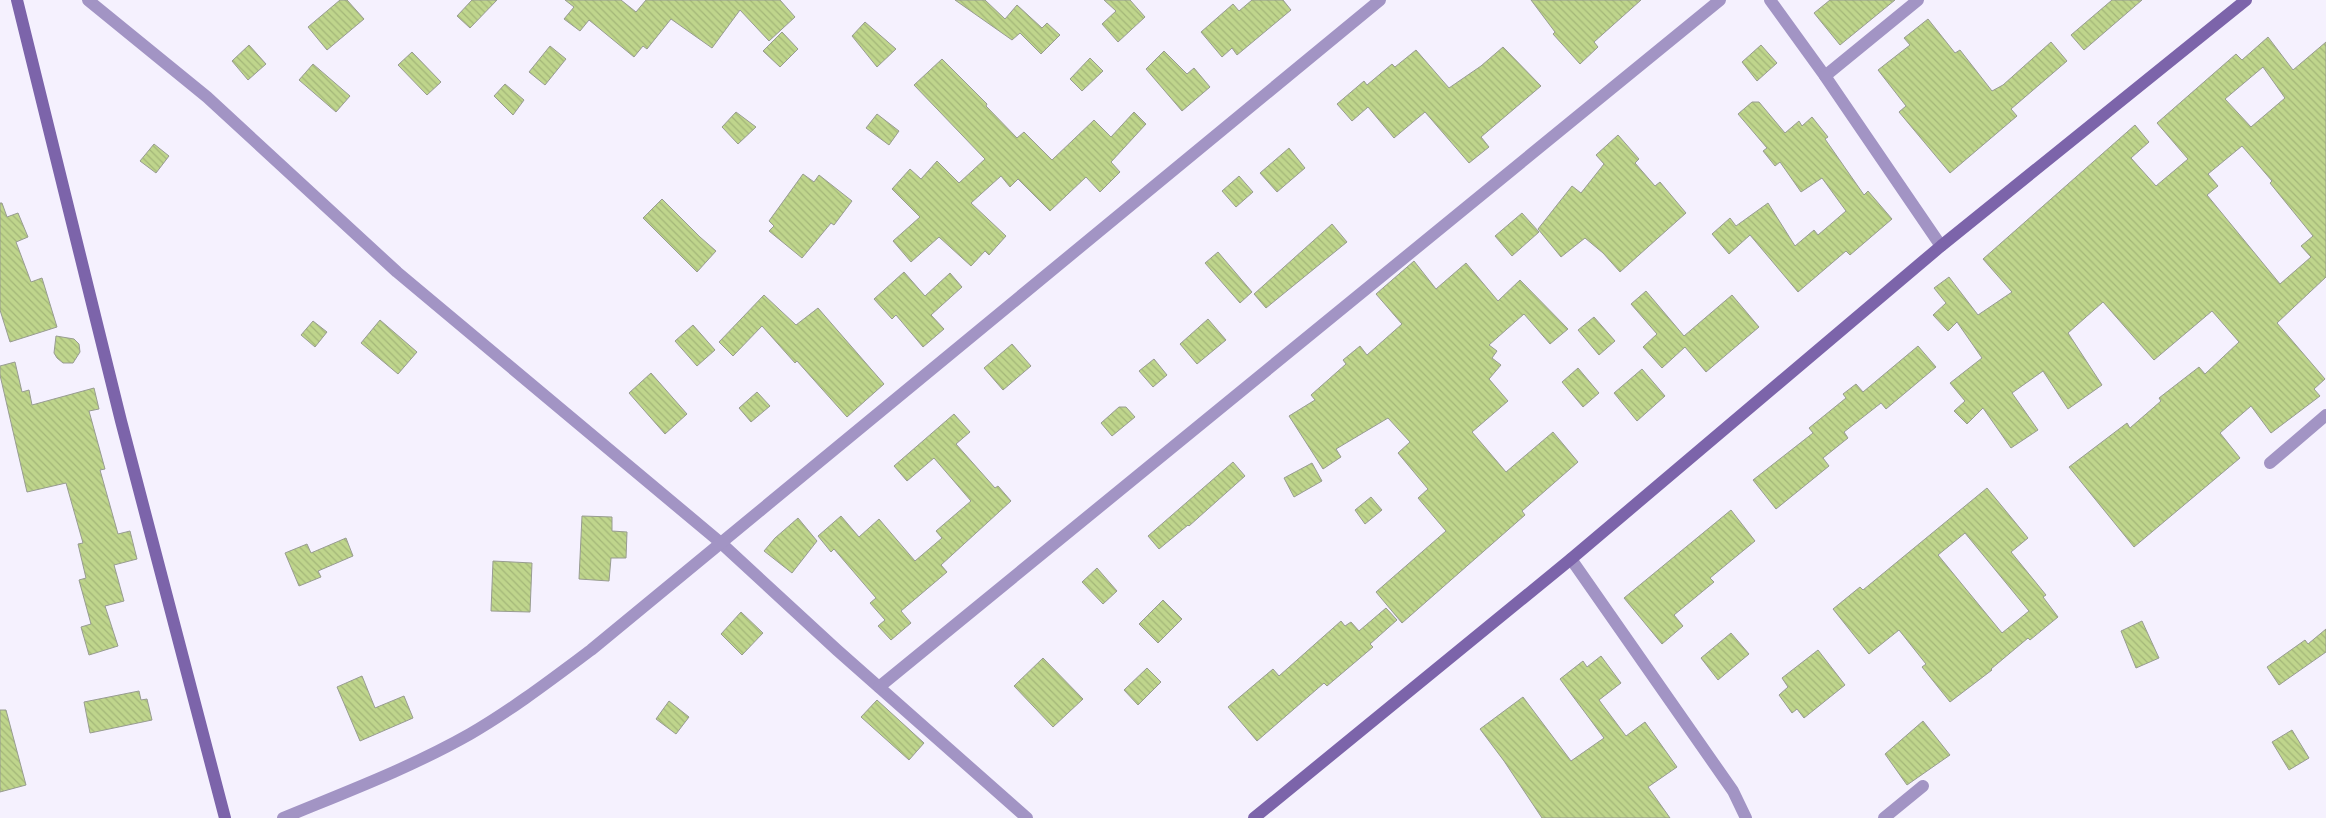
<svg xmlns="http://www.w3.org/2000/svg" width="2326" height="818" viewBox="0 0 2326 818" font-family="Poppins,sans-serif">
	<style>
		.building { fill: url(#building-back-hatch); stroke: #989c91; fill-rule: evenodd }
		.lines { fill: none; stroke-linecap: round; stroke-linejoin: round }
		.minor { stroke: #a294c4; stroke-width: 12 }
		.secondary { stroke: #7c64aa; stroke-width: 12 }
	</style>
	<defs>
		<pattern id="building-back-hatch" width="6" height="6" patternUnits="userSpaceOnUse" patternTransform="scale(1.25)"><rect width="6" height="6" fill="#bfd58c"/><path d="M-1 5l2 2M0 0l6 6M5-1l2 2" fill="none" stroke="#a3b678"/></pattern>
	</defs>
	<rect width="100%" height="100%" fill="#f5f1fe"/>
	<g class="building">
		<path d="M 340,0 L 347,0 L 364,19 L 327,50 L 308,27 Z"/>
		<path d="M 472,0 L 497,0 L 470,28 L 457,16 Z"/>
		<path d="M 565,0 L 621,0 L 636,12 L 646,0 L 780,0 L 795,17 L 769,41 L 740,10 L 712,48 L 671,19 L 647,49 L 643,46 L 634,57 L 589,20 L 580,31 L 564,19 L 574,7 Z"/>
		<path d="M 955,0 L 985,0 L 1005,19 L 1017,5 L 1042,28 L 1047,23 L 1060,35 L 1041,54 L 1020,33 L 1012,40 Z"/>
		<path d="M 1104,0 L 1130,0 L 1145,17 L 1118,42 L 1102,24 L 1116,11 Z"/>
		<path d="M 1252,0 L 1283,0 L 1291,10 L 1237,55 L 1232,48 L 1222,57 L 1201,32 L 1233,4 L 1239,11 Z"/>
		<path d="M 1531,0 L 1641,0 L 1594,42 L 1598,47 L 1580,64 L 1553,34 L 1555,32 Z"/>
		<path d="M 1830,0 L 1895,0 L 1840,45 L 1814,13 Z"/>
		<path d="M 2112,0 L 2142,0 L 2084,50 L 2071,35 Z"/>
		<path d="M 1928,19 L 1955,53 L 1960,50 L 1992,91 L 2003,85 L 2051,42 L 2067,61 L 2011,109 L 2017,116 L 1950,173 L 1899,112 L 1906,106 L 1878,70 L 1910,45 L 1904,38 Z"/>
		<path d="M 865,22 L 896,49 L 877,67 L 852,36 Z"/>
		<path d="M 782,32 L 798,49 L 780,67 L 763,51 Z"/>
		<path d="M 2268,37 L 2293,70 L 2326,42 L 2326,277 L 2277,323 L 2325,379 L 2314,389 L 2320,396 L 2271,433 L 2251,406 L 2220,433 L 2240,458 L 2134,547 L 2069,467 L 2127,423 L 2130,428 L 2161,401 L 2159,398 L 2199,367 L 2205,374 L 2239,342 L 2212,311 L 2154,360 L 2103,302 L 2068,333 L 2102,385 L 2068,409 L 2043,371 L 2012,393 L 2038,430 L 2011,448 L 1983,408 L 1967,424 L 1954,411 L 1965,401 L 1950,383 L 1982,358 L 1957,322 L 1948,331 L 1933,315 L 1946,303 L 1934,288 L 1949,277 L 1978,315 L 2012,292 L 1983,259 L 2135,125 L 2149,142 L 2131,158 L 2156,186 L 2188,159 L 2157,123 L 2236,54 L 2242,60 ZM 2263,67 L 2285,98 L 2251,127 L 2225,99 ZM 2242,146 L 2272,181 L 2270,183 L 2313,236 L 2301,246 L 2311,257 L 2280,284 L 2207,195 L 2218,186 L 2208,174 Z"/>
		<path d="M 249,45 L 266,64 L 248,80 L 232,61 Z"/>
		<path d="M 1761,45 L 1777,63 L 1757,81 L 1742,62 Z"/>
		<path d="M 550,46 L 566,59 L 545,85 L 529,72 Z"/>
		<path d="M 1503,47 L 1541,86 L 1481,137 L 1489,147 L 1469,163 L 1425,112 L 1394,138 L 1368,107 L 1352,121 L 1337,104 L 1364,81 L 1367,85 L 1392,64 L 1395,67 L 1416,50 L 1449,88 L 1481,66 Z"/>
		<path d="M 1164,51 L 1187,74 L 1194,68 L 1210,87 L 1182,111 L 1146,69 Z"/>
		<path d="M 412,52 L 441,82 L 427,95 L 398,65 Z"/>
		<path d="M 1090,58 L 1103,71 L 1082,91 L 1070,79 Z"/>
		<path d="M 942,59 L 987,104 L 986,106 L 1017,138 L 1024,132 L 1052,160 L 1094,120 L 1111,137 L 1134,112 L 1146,124 L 1111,162 L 1120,172 L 1100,192 L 1086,177 L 1050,211 L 1018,179 L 1010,187 L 1001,176 L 971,203 L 1006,236 L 989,255 L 985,251 L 971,266 L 939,237 L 911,262 L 893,241 L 920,217 L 892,189 L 910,169 L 921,179 L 937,161 L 959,183 L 985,159 L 914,85 Z"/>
		<path d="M 313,64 L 350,96 L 336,112 L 299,80 Z"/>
		<path d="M 505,84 L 524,100 L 513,115 L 494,96 Z"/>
		<path d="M 1752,102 L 1759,102 L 1785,133 L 1799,121 L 1802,126 L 1812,117 L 1828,137 L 1825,139 L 1864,195 L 1868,191 L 1892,219 L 1850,255 L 1846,251 L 1798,292 L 1750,235 L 1729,254 L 1712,234 L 1730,218 L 1736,226 L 1768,203 L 1795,246 L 1814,230 L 1818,235 L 1846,211 L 1822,178 L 1801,192 L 1780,162 L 1775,166 L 1763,151 L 1767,148 L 1738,114 Z"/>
		<path d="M 736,112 L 756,127 L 738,144 L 722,127 Z"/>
		<path d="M 877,114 L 899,131 L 889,145 L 866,128 Z"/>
		<path d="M 1618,135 L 1639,159 L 1635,163 L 1655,186 L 1660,182 L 1686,213 L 1620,272 L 1603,253 L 1585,238 L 1561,257 L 1538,229 L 1572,186 L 1581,193 L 1604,164 L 1596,155 Z"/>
		<path d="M 154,144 L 169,156 L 156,173 L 140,161 Z"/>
		<path d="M 1289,148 L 1305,168 L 1277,192 L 1260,173 Z"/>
		<path d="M 803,174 L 814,182 L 819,175 L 852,201 L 834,225 L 831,223 L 802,258 L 769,231 L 774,226 L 769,221 Z"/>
		<path d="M 1239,176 L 1253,192 L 1236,207 L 1222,191 Z"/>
		<path d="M 662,199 L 700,237 L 716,251 L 697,272 L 643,218 Z"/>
		<path d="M 0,203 L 2,203 L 7,217 L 18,213 L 28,237 L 16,242 L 31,282 L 42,278 L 57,327 L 10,342 L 0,310 Z"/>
		<path d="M 1522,213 L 1539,232 L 1512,256 L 1495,236 Z"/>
		<path d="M 1332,224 L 1347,242 L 1266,308 L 1254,294 Z"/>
		<path d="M 1218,252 L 1252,292 L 1240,303 L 1205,263 Z"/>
		<path d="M 1414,261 L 1436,289 L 1466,263 L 1498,301 L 1520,280 L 1568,329 L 1550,344 L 1524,314 L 1489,345 L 1497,351 L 1492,358 L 1501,365 L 1489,379 L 1508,401 L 1472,432 L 1506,472 L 1553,432 L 1578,462 L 1522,511 L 1525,515 L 1402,623 L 1376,592 L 1446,531 L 1418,498 L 1428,489 L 1398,453 L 1410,442 L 1388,418 L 1336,449 L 1341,457 L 1323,469 L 1289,416 L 1315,400 L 1311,395 L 1346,364 L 1343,360 L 1360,346 L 1367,355 L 1402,324 L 1376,294 Z"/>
		<path d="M 904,272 L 925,296 L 950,273 L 962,287 L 931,315 L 944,329 L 923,347 L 896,315 L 892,319 L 874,299 Z"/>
		<path d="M 1646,291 L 1684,336 L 1732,295 L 1759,327 L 1706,372 L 1685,347 L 1662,368 L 1643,347 L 1657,334 L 1631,304 Z"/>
		<path d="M 764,295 L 796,325 L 818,308 L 884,384 L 847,417 L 797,361 L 795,363 L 762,326 L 733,356 L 719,342 Z"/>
		<path d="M 1594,317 L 1615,341 L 1599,355 L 1578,330 Z"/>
		<path d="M 1208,319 L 1226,340 L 1197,364 L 1180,344 Z"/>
		<path d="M 380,320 L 417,352 L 398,374 L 361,343 Z"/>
		<path d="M 313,321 L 327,332 L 315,347 L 301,335 Z"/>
		<path d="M 693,325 L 715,350 L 697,366 L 675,341 Z"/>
		<path d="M 56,336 L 74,339 L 79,344 L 80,352 L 73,363 L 63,363 L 57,358 L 54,353 Z"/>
		<path d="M 1012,344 L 1031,366 L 1003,390 L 984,368 Z"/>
		<path d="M 1918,346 L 1936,367 L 1886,409 L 1881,403 L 1844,432 L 1848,438 L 1823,458 L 1829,466 L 1776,509 L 1753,480 L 1813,433 L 1809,428 L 1846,398 L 1843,394 L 1856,384 L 1863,392 Z"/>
		<path d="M 1154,359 L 1167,375 L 1153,387 L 1139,371 Z"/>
		<path d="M 15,362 L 22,392 L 29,390 L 32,405 L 94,388 L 99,409 L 89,411 L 105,469 L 100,470 L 118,534 L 130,531 L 137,559 L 114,565 L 124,601 L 105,606 L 118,646 L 89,655 L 81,627 L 91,624 L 79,580 L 86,578 L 78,544 L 83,543 L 66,483 L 27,492 L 0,375 L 0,366 Z"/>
		<path d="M 1578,368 L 1599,393 L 1583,407 L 1562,382 Z"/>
		<path d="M 1642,369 L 1665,396 L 1637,421 L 1614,393 Z"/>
		<path d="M 651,373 L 687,414 L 665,434 L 629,393 Z"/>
		<path d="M 757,392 L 770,406 L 751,422 L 739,408 Z"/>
		<path d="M 1119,407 L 1126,407 L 1135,417 L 1112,436 L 1101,423 Z"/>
		<path d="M 954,414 L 970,432 L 956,444 L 995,488 L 998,486 L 1011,501 L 941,565 L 947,572 L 901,611 L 911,623 L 891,640 L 878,626 L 885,620 L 870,603 L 876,598 L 834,549 L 831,552 L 818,536 L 841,516 L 859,537 L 879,519 L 915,561 L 942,538 L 936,531 L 971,501 L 934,458 L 907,481 L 894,466 Z"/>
		<path d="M 1233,462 L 1245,476 L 1189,526 L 1188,525 L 1159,549 L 1148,536 Z"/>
		<path d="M 1312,463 L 1322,481 L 1294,497 L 1284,478 Z"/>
		<path d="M 1987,488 L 2028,538 L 2011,552 L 2046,595 L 2043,597 L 2058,617 L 2030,640 L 2028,638 L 1991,669 L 1992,670 L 1950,702 L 1922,667 L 1926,664 L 1899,630 L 1869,654 L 1833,609 L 1860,587 L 1863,590 ZM 1965,533 L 2029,611 L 2002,633 L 1938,555 Z"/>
		<path d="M 1371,497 L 1382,510 L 1365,524 L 1355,510 Z"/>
		<path d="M 1731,510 L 1755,541 L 1710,578 L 1714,582 L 1674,615 L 1683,626 L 1662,644 L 1624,598 Z"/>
		<path d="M 582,516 L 612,517 L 612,531 L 627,532 L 626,558 L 611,558 L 609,581 L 579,579 Z"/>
		<path d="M 798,518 L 817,541 L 792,573 L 764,551 L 775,538 Z"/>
		<path d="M 346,538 L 353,556 L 318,571 L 321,577 L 299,586 L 285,553 L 307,544 L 311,553 Z"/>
		<path d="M 493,561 L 532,563 L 530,612 L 491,611 Z"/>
		<path d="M 1097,568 L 1117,591 L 1103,604 L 1082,582 Z"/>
		<path d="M 1163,600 L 1182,619 L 1158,643 L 1139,624 Z"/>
		<path d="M 1386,608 L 1397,620 L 1370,644 L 1373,647 L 1327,686 L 1324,683 L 1257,741 L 1228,707 L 1273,669 L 1279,676 L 1341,621 L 1345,626 L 1351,622 L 1359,631 Z"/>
		<path d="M 741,612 L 763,633 L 742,655 L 721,634 Z"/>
		<path d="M 2142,621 L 2159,658 L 2136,668 L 2121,631 Z"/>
		<path d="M 2326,629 L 2326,652 L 2279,685 L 2267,667 L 2305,640 L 2308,644 Z"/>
		<path d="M 1731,633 L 1749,654 L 1718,680 L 1701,658 Z"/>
		<path d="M 1818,650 L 1845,685 L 1804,718 L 1797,709 L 1792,713 L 1779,695 L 1788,687 L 1782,678 Z"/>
		<path d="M 1601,656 L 1621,683 L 1599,700 L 1626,736 L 1645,722 L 1677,767 L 1648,787 L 1670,818 L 1542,818 L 1504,761 L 1480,729 L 1523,697 L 1571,761 L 1604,738 L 1560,679 L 1583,661 L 1587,667 Z"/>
		<path d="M 1043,658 L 1083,699 L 1053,727 L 1014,686 Z"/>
		<path d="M 1147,668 L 1161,682 L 1138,705 L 1124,690 Z"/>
		<path d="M 362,676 L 375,708 L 404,696 L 413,718 L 360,741 L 337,687 Z"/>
		<path d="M 139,691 L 141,700 L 147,699 L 152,720 L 90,733 L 84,702 Z"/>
		<path d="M 877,700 L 924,743 L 909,760 L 861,717 Z"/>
		<path d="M 669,701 L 689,717 L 676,734 L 656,719 Z"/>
		<path d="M 0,710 L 6,710 L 26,785 L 0,792 Z"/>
		<path d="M 1923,721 L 1950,755 L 1907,785 L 1885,754 Z"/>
		<path d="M 2292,730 L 2309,758 L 2289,770 L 2272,742 Z"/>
	</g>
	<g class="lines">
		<g class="minor">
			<path d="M 88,0 L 207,97 L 397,272 L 721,543 L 837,650 L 1027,818"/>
			<path d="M 1770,0 L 1825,76 L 1941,246"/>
			<path d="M 1825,76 L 1918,0"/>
			<path d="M 2270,463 L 2326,415"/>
			<path d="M 1571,559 L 1733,791 L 1746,818"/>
			<path d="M 879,687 L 1720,0"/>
			<path d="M 283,818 C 346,792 410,768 470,734 C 513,709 552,679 591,650 L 1380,0"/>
			<path d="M 1884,818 L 1923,786"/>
		</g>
		<g class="secondary">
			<path d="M 17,0 L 121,421 L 225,818"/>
			<path d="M 1254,818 L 1571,559 L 1941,246 L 2246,0"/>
		</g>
	</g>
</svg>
